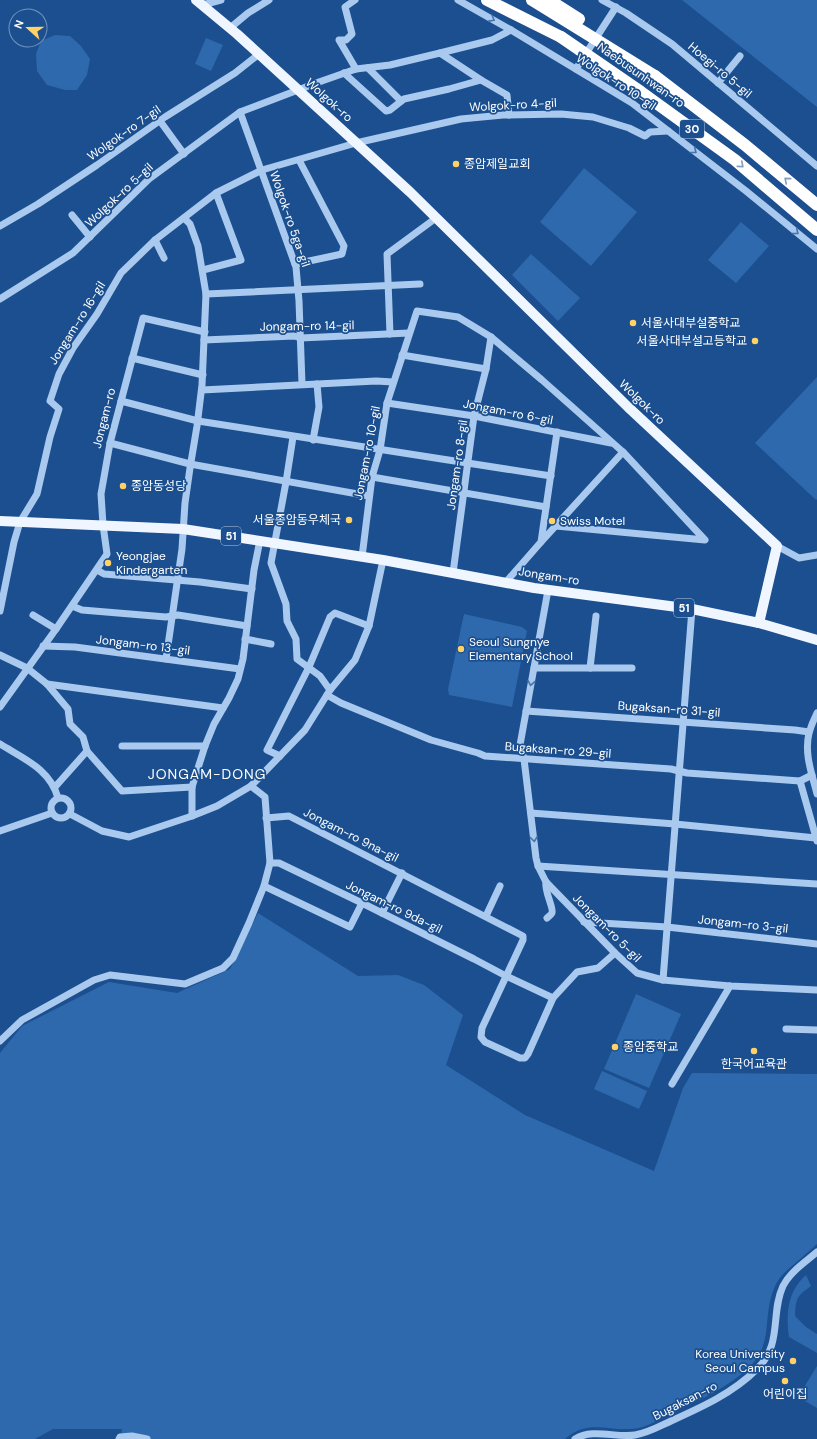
<svg xmlns="http://www.w3.org/2000/svg" width="817" height="1439" viewBox="0 0 817 1439" font-family="'DM Sans','Noto Sans KR',sans-serif">
	<style>
		.green { fill: #2e69ad }
		.pier { fill: #1b4f8f }
		.lines { fill: none; stroke-linecap: round; stroke-linejoin: round }
		.minor { stroke: #a9c9ee; stroke-width: 7 }
		.major { stroke: #f0f6ff; stroke-width: 10 }
		.highway { stroke: #fff; stroke-width: 12 }
		.highway-bridge { stroke: #fff; stroke-width: 12 }
		.oneway { stroke: #4674ac }
		.oneway2 { stroke: #829ec1 }
		.poi-dot { fill: #ffd166; stroke: #1b4f8f; stroke-width: 1.5 }
		.labels { text-anchor: middle; dominant-baseline: central; stroke-width: 3.5; stroke-linejoin: round; paint-order: stroke }
		.shield { fill: #1b4f8f; stroke: #bbcadd; stroke-width: 1 }
		.shield-label { font-size: 11px; font-weight: bold; fill: #fff }
		.street-label { font-size: 12px; fill: #fff; stroke: #1b4f8f }
		.poi-label { font-size: 12px; fill: #fff; stroke: #1b4f8f; text-anchor: start }
		.quarter-label { font-size: 14px; letter-spacing: 1px; fill: #fff; stroke: #1b4f8f }
	</style>
	<rect width="100%" height="100%" fill="#1b4f8f"/>
	<g class="green">
		<path d="M 682,0 L 817,0 L 817,107 Z"/>
		<path d="M 55,35 L 70,36 L 81,46 L 90,59 L 87,75 L 77,90 L 65,90 L 47,85 L 37,71 L 36,54 L 41,41 Z"/>
		<path d="M 206,38 L 223,45 L 211,71 L 195,64 Z"/>
		<path d="M 584,168 L 637,212 L 591,266 L 540,222 Z"/>
		<path d="M 741,222 L 769,246 L 736,283 L 708,260 Z"/>
		<path d="M 531,254 L 580,298 L 558,321 L 512,275 Z"/>
		<path d="M 817,377 L 817,499 L 816,500 L 755,443 Z"/>
		<path d="M 464,614 L 522,627 L 527,631 L 512,707 L 449,695 L 448,689 Z"/>
		<path d="M 258,913 L 358,976 L 398,975 L 424,985 L 463,1015 L 446,1065 L 525,1115 L 654,1171 L 683,1088 L 692,1073 L 817,1074 L 817,1244 C 811,1249 805,1255 799,1260 C 790,1268 782,1273 776,1284 C 759,1319 779,1347 739,1376 C 718,1392 694,1403 670,1414 C 661,1418 652,1424 643,1427 C 614,1435 590,1416 565,1439 L 121,1439 L 122,1429 L 53,1429 L 35,1439 L 0,1439 L 0,1053 L 22,1026 L 109,982 L 177,993 L 230,969 Z"/>
		<path d="M 636,994 L 681,1014 L 649,1088 L 604,1069 Z"/>
		<path d="M 602,1071 L 647,1091 L 639,1109 L 594,1089 Z"/>
		<path d="M 806,1275 L 811,1286 C 796,1297 796,1298 795,1316 L 806,1327 L 817,1334 L 817,1353 L 789,1337 C 786,1314 787,1292 806,1275 Z"/>
		<path d="M 817,1366 L 817,1408 L 798,1397 Z"/>
	</g>
	<path class="pier" d="M 507,0 L 528,0 L 637,67 L 817,207 L 817,223 L 757,175 L 690,117 L 631,75 L 589,47 L 514,5 Z"/>
	<g class="lines">
		<g class="minor">
			<path d="M 355,0 L 345,7 L 352,34 L 346,40 L 339,40 L 356,69"/>
			<path d="M 458,0 L 511,30 L 632,103 L 746,191 L 817,249"/>
			<path d="M 602,0 L 626,13 L 672,44 L 817,166"/>
			<path d="M 202,5 L 221,0"/>
			<path d="M 230,28 L 248,13 L 269,0"/>
			<path d="M 440,53 L 492,40 L 511,30"/>
			<path d="M 368,68 L 401,101"/>
			<path d="M 576,69 L 616,7"/>
			<path d="M 344,73 L 386,111 L 390,110 L 404,99 L 449,89 L 481,80"/>
			<path d="M 718,83 L 740,56"/>
			<path d="M 240,112 L 296,267 L 299,301 L 302,384"/>
			<path d="M 160,121 L 184,154"/>
			<path d="M 72,215 L 90,237"/>
			<path d="M 0,226 L 38,204 L 97,165 L 165,117 L 235,73 L 259,54"/>
			<path d="M 155,240 L 164,258"/>
			<path d="M 295,264 L 342,254 L 344,246 L 299,160"/>
			<path d="M 203,270 L 241,260 L 216,193"/>
			<path d="M 206,294 L 420,284"/>
			<path d="M 0,299 L 73,253 L 149,179 L 240,112 L 319,82 L 356,69 L 390,65 L 440,53 L 481,80 L 507,95 L 509,115"/>
			<path d="M 390,334 L 387,254 L 436,218"/>
			<path d="M 204,340 L 294,336 L 301,338 L 409,333"/>
			<path d="M 402,355 L 486,369"/>
			<path d="M 132,358 L 203,375"/>
			<path d="M 202,390 L 376,381 L 393,382"/>
			<path d="M 121,401 L 198,421 L 551,476"/>
			<path d="M 387,403 L 474,416 L 611,443"/>
			<path d="M 293,437 L 286,482 L 271,563 L 286,604 L 287,621 L 296,639 L 297,659 L 320,676 L 330,690"/>
			<path d="M 313,440 L 319,407 L 317,384"/>
			<path d="M 110,443 L 190,464 L 369,496"/>
			<path d="M 372,477 L 546,507"/>
			<path d="M 541,542 L 623,452"/>
			<path d="M 777,546 L 799,558 L 817,555"/>
			<path d="M 362,557 L 372,477 L 380,450 L 387,403 L 417,311 L 458,317 L 491,337 L 542,380 L 623,452 L 705,540 L 556,526"/>
			<path d="M 97,570 L 104,574 L 200,582 L 252,589"/>
			<path d="M 453,573 L 474,416 L 486,369 L 491,337"/>
			<path d="M 506,582 L 541,542 L 557,432"/>
			<path d="M 548,590 L 520,745 L 524,759 L 536,858 L 538,866 L 546,882 L 615,953 L 637,973 L 663,980 L 730,986 L 817,990"/>
			<path d="M 72,606 L 82,610 L 166,617 L 178,615 L 247,626"/>
			<path d="M 0,611 L 14,542 L 20,522 L 37,494 L 50,437 L 59,409 L 50,401 L 59,374 L 73,348 L 97,314 L 121,273 L 155,240 L 216,193 L 262,170 L 356,143 L 461,119 L 503,115 L 561,114 L 593,117 L 629,128 L 645,136 L 650,132 L 668,131"/>
			<path d="M 33,615 L 56,629"/>
			<path d="M 245,639 L 271,644"/>
			<path d="M 43,646 L 75,647 L 240,669"/>
			<path d="M 0,655 L 27,668 L 47,684 L 68,709 L 70,724 L 83,737 L 87,751 L 122,791 L 192,787"/>
			<path d="M 166,659 L 182,549 L 185,503 L 190,468 L 197,426 L 202,385 L 206,294 L 198,246 L 190,224 L 184,218"/>
			<path d="M 534,668 L 632,668"/>
			<path d="M 590,668 L 596,616"/>
			<path d="M 47,684 L 223,708"/>
			<path d="M 327,695 L 341,703 L 431,740 L 478,753 L 485,756 L 671,769 L 687,773 L 800,781"/>
			<path d="M 0,707 L 56,629 L 107,554 L 103,525 L 101,494 L 110,443 L 143,318 L 205,332"/>
			<path d="M 526,711 L 795,730 L 809,732"/>
			<path d="M 817,713 C 814,719 811,726 809,733 C 804,754 812,774 817,794"/>
			<path d="M 0,744 C 24,759 50,769 58,798"/>
			<path d="M 122,746 L 205,746"/>
			<path d="M 280,756 L 267,750 L 309,667 L 330,617 L 335,613 L 369,626"/>
			<path d="M 812,775 L 800,781 L 817,841"/>
			<path d="M 55,787 L 87,751"/>
			<circle cx="61" cy="808" r="10"/>
			<path d="M 531,813 L 675,824 L 816,838"/>
			<path d="M 70,814 L 102,831 L 129,837 L 192,816 L 217,806 L 251,786 L 305,730 L 330,690 L 355,660 L 369,626 L 383,560"/>
			<path d="M 192,816 L 192,787 L 205,746 L 214,724 L 229,698 L 238,679 L 243,659 L 254,570 L 260,540"/>
			<path d="M 266,818 L 289,816 L 523,936 L 523,940 L 482,1028 L 481,1037 L 485,1042 L 520,1058 L 525,1058 L 528,1054 L 553,998"/>
			<path d="M 0,831 L 52,813"/>
			<path d="M 270,863 L 279,863 L 362,903 L 474,959 L 506,976 L 553,998 L 577,972 L 598,968 L 615,953"/>
			<path d="M 538,866 L 817,884"/>
			<path d="M 546,882 C 544,891 554,908 552,913 C 552,914 547,918 547,918"/>
			<path d="M 264,886 L 350,927 L 362,903"/>
			<path d="M 382,913 L 402,873"/>
			<path d="M 486,916 L 500,886"/>
			<path d="M 584,922 L 667,927 L 817,944"/>
			<path d="M 663,980 L 692,609"/>
			<path d="M 786,1029 L 817,1030"/>
			<path d="M 0,1041 L 22,1020 L 94,980 L 110,975 L 185,984 L 223,968 L 233,958 L 249,923 L 264,886 L 270,863 L 265,797 L 251,786"/>
			<path d="M 672,1084 L 730,986"/>
			<path d="M 119,1439 L 120,1437 L 132,1436 L 147,1439"/>
			<path d="M 575,1439 C 593,1428 615,1438 635,1435 C 648,1433 660,1426 671,1421 C 702,1407 733,1393 757,1369 C 783,1344 770,1314 783,1286 C 790,1272 805,1262 817,1252"/>
		</g>
		<g class="major">
			<path d="M 196,0 L 237,34 L 410,192 L 628,407 L 777,546 L 759,623"/>
			<path d="M 0,521 L 183,529 L 383,560 L 534,588 L 692,609 L 759,623 L 817,640"/>
		</g>
		<g class="highway">
			<path d="M 487,0 L 561,37"/>
			<path d="M 655,76 L 745,145 L 817,205"/>
		</g>
		<g class="highway-bridge">
			<path d="M 532,0 L 655,76"/>
			<path d="M 549,0 L 579,19"/>
			<path d="M 561,37 L 641,92 L 735,160 L 817,230"/>
		</g>
	</g>
	<defs><path id="oneway-chevron" d="M-2-3.5L2.5 0L-2 3.5" fill="none" stroke-width="1.6" stroke-linecap="round" stroke-linejoin="round"/></defs>
	<g class="oneway">
		<use href="#oneway-chevron" transform="translate(492 19) rotate(29)"/>
		<use href="#oneway-chevron" transform="translate(694 151) rotate(38)"/>
		<use href="#oneway-chevron" transform="translate(796 232) rotate(39)"/>
		<use href="#oneway-chevron" transform="translate(531 683) rotate(100)"/>
		<use href="#oneway-chevron" transform="translate(534 839) rotate(83)"/>
	</g>
	<g class="oneway2">
		<use href="#oneway-chevron" transform="translate(741 165) rotate(40)"/>
		<use href="#oneway-chevron" transform="translate(787 180) rotate(-140)"/>
	</g>
	<g class="poi-dot">
		<circle cx="456" cy="164" r="4"/>
		<circle cx="633" cy="323" r="4"/>
		<circle cx="755" cy="341" r="4"/>
		<circle cx="123" cy="486" r="4"/>
		<circle cx="349" cy="520" r="4"/>
		<circle cx="552" cy="521" r="4"/>
		<circle cx="108" cy="563" r="4"/>
		<circle cx="461" cy="649" r="4"/>
		<circle cx="615" cy="1047" r="4"/>
		<circle cx="754" cy="1051" r="4"/>
		<circle cx="793" cy="1361" r="4"/>
		<circle cx="785" cy="1381" r="4"/>
	</g>
	<g class="labels">
		<g class="shield">
			<rect x="680" y="120" width="24" height="18" rx="3"/>
			<rect x="221" y="527" width="20" height="18" rx="3"/>
			<rect x="674" y="599" width="20" height="18" rx="3"/>
		</g>
		<g class="shield-label">
			<text x="692" y="129">30</text>
			<text x="231" y="536">51</text>
			<text x="684" y="608">51</text>
		</g>
		<g class="street-label">
			<text transform="translate(720 70) rotate(40)">Hoegi-ro 5-gil</text>
			<text transform="translate(641 75) rotate(35)">Naebusunhwan-ro</text>
			<text transform="translate(616 82) rotate(33)">Wolgok-ro 10-gil</text>
			<text transform="translate(329 100) rotate(42)">Wolgok-ro</text>
			<text transform="translate(513 105) rotate(-3)">Wolgok-ro 4-gil</text>
			<text transform="translate(124 133) rotate(-35)">Wolgok-ro 7-gil</text>
			<text transform="translate(119 195) rotate(-43)">Wolgok-ro 5-gil</text>
			<text transform="translate(290 219) rotate(71)">Wolgok-ro 5ga-gil</text>
			<text transform="translate(77 323) rotate(-58)">Jongam-ro 16-gil</text>
			<text transform="translate(307 326) rotate(-1)">Jongam-ro 14-gil</text>
			<text transform="translate(642 402) rotate(44)">Wolgok-ro</text>
			<text transform="translate(508 412) rotate(11)">Jongam-ro 6-gil</text>
			<text transform="translate(104 418) rotate(-76)">Jongam-ro</text>
			<text transform="translate(367 453) rotate(-79)">Jongam-ro 10-gil</text>
			<text transform="translate(457 465) rotate(-82)">Jongam-ro 8-gil</text>
			<text transform="translate(549 576) rotate(9)">Jongam-ro</text>
			<text transform="translate(143 645) rotate(7)">Jongam-ro 13-gil</text>
			<text transform="translate(669 709) rotate(4)">Bugaksan-ro 31-gil</text>
			<text transform="translate(558 750) rotate(4)">Bugaksan-ro 29-gil</text>
			<text transform="translate(351 835) rotate(27)">Jongam-ro 9na-gil</text>
			<text transform="translate(394 907) rotate(26)">Jongam-ro 9da-gil</text>
			<text transform="translate(743 924) rotate(6)">Jongam-ro 3-gil</text>
			<text transform="translate(607 928) rotate(45)">Jongam-ro 5-gil</text>
			<text transform="translate(685 1401) rotate(-27)">Bugaksan-ro</text>
		</g>
		<g class="poi-label">
			<text x="464" y="164">종암제일교회</text>
			<text x="641" y="323">서울사대부설중학교</text>
			<text x="747" y="341" text-anchor="end">서울사대부설고등학교</text>
			<text x="131" y="486">종암동성당</text>
			<text x="341" y="520" text-anchor="end">서울종암동우체국</text>
			<text x="560" y="521">Swiss Motel</text>
			<text x="116" y="556">Yeongjae<tspan x="116" dy="14">Kindergarten</tspan></text>
			<text x="469" y="642">Seoul Sungnye<tspan x="469" dy="14">Elementary School</tspan></text>
			<text x="623" y="1047">종암중학교</text>
			<text x="754" y="1064" text-anchor="middle">한국어교육관</text>
			<text x="785" y="1354" text-anchor="end">Korea University<tspan x="785" dy="14">Seoul Campus</tspan></text>
			<text x="785" y="1394" text-anchor="middle">어린이집</text>
		</g>
		<g class="quarter-label">
			<text x="207" y="774">JONGAM-DONG</text>
		</g>
	</g>
	<g transform="translate(28 28) rotate(291)"><circle r="19" fill="#1b4f8f" stroke="#7695bc"/>
	<path d="M0-3L7 15L0 10L-7 15Z" fill="#ffd166"/>
	<text y="-6" font-size="11" font-weight="bold" text-anchor="middle" fill="#ffffff">N</text>
	</g>
</svg>
